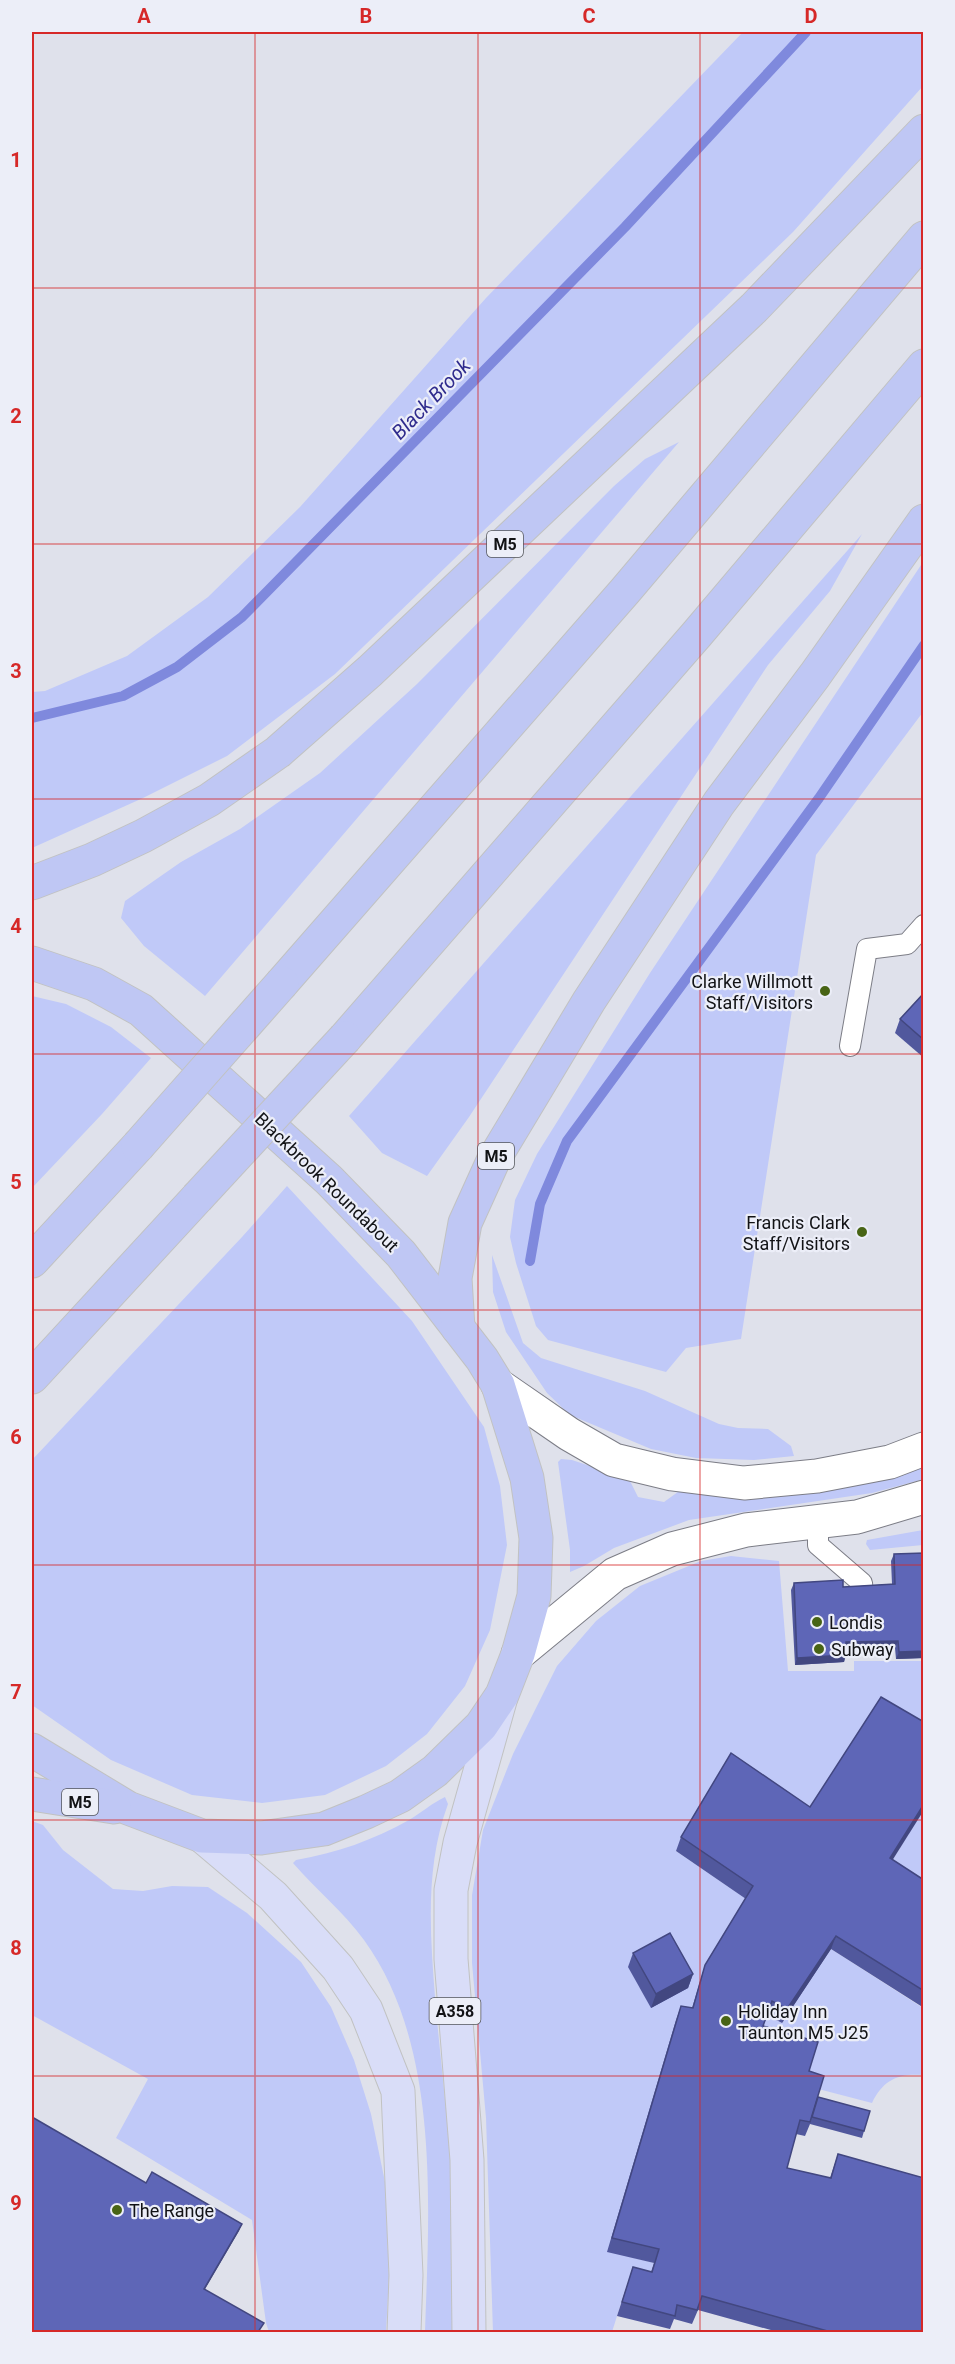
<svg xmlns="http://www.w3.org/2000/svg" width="955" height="2364" viewBox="0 0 955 2364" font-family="Roboto,sans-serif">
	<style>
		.green { fill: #c0c9f8 }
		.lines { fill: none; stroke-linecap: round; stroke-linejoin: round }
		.stream { stroke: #7f89dd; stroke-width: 10 }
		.lane-casing { stroke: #7c7d86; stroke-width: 22 }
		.street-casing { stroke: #7c7d86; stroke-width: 35 }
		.primary-casing { stroke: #c1c2c2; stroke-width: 35 }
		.highway-casing { stroke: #c1c2c2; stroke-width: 35 }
		.lane { stroke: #fff; stroke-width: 20 }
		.street { stroke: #fff; stroke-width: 33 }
		.primary { stroke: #d9ddf8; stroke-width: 33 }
		.highway { stroke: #bfc7f4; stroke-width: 33 }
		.highway-bridge-casing { stroke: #c1c2c2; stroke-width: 35; stroke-linecap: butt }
		.highway-bridge { stroke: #bfc7f4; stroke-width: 33 }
		.wall { fill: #51589d }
		.shaded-wall { fill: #424780 }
		.building { fill: #5e66b7; stroke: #424780; stroke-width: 1.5 }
		.grid { fill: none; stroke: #d62828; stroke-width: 1.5; stroke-opacity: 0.55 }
		.poi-dot { fill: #486415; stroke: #eceef8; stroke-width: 2 }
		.labels { text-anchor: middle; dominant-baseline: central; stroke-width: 4.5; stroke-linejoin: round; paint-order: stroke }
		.shield { fill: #eceef8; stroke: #53555a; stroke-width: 1.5 }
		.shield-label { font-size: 16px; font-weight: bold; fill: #121316 }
		.poi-label { font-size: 18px; fill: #121316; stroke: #eceef8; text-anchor: start }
		.street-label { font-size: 18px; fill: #121316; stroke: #eceef8 }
		.water-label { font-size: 20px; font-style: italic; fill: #2f2b8d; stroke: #eceef8 }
		.neatline { fill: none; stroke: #d62828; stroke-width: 2 }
		.grid-label { font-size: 20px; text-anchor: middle; font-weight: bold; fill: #d62828 }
	</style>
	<rect width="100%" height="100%" fill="#dfe1eb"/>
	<g class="green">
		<path d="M 743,32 L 923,32 L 923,86 L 793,232 L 335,674 L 227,756 L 143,798 L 32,848 L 32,692 L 45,691 L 127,656 L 208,597 L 300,507 L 486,298 Z"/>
		<path d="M 679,442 L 205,996 L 144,946 L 121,918 L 125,901 L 181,862 L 240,829 L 320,773 L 417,684 L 614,486 L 645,459 Z"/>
		<path d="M 862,534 L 830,591 L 768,665 L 469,1117 L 427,1176 L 382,1153 L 349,1116 Z"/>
		<path d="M 923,562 L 923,712 L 816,855 L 741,1339 L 686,1348 L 666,1372 L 548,1340 L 536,1326 L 516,1263 L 510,1237 L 515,1200 L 537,1154 L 650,973 Z"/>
		<path d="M 32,996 L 66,1004 L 111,1027 L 151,1058 L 102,1114 L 32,1188 Z"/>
		<path d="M 287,1186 L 412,1321 L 484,1427 L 500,1486 L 507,1545 L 490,1630 L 465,1686 L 427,1734 L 386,1766 L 325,1795 L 262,1803 L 192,1795 L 111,1760 L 32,1705 L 32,1460 L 242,1237 Z"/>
		<path d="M 492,1255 L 523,1343 L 541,1358 L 645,1391 L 719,1424 L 738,1428 L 768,1429 L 791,1446 L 794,1456 L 754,1460 L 696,1458 L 651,1449 L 570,1415 L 547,1393 L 506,1332 L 493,1292 Z"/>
		<path d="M 561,1459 L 572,1460 L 629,1479 L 638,1497 L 664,1502 L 682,1489 L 754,1499 L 871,1482 L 923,1468 L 924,1479 L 872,1493 L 689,1520 L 614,1548 L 584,1566 L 570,1572 L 570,1550 L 558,1462 Z"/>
		<path d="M 923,1530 L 923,1545 L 870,1550 L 866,1544 L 867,1540 Z"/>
		<path d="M 731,1556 L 779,1561 L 788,1671 L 854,1671 L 854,1661 L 923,1661 L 923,1738 L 805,1820 L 676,1851 L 748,1900 L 688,2022 L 608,2251 L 654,2263 L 647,2286 L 628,2281 L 612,2332 L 493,2332 L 486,2118 L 472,1963 L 472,1895 L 483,1830 L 513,1754 L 557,1666 L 596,1621 L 640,1586 L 701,1561 Z"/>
		<path d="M 445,1797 L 448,1804 C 425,1866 430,1933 435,1997 C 440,2058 448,2118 452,2178 C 456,2229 455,2281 453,2332 L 425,2332 C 429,2208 441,2046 364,1940 C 343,1911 316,1890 293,1863 L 296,1860 C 337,1853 373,1840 409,1820 C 421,1813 432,1803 445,1797 Z"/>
		<path d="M 923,1810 L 923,1897 L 885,1872 Z"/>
		<path d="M 32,1821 L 43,1825 L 63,1850 L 113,1889 L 143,1891 L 172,1886 L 208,1887 L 247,1913 L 301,1962 L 331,2007 L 354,2060 L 371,2114 L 385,2182 L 389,2276 L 386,2332 L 269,2332 L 266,2323 L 252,2220 L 116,2138 L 148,2079 L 32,2015 Z"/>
		<path d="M 831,1949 L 923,2008 L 923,2075 C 898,2073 883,2080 872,2103 L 803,2085 L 758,2039 L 767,2014 L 782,2023 Z"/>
	</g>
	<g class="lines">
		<g class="stream">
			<path d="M 32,718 L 123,696 L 177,667 L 242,617 L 625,227 L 806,32"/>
			<path d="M 530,1261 L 540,1204 L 567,1141 L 819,798 L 924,645"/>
		</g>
		<defs>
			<g id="lane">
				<path d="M 850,1046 L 867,949 L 907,944 L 924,925"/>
				<path d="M 818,1522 L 818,1545 L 862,1583 L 863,1593"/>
			</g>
			<g id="street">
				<path d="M 498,1385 L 569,1434 L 614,1460 L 672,1474 L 744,1483 L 817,1476 L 890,1462 L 924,1449"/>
				<path d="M 518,1654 L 615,1574 L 672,1549 L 746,1530 L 857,1517 L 924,1497"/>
			</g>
			<g id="primary">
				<path d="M 202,1836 L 273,1896 L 338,1968 L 366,2010 L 398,2091 L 406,2275 L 404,2332"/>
				<path d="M 469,2332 L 467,2160 L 451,1959 L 451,1890 L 460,1843 L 501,1697"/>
			</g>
			<g id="highway">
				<path d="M 32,883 L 92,860 L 143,836 L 209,800 L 278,752 L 370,671 L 754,308 L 924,131"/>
				<path d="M 32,963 L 94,984 L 141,1010 L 329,1180 L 401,1254 L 482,1359 L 498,1385 L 527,1478 L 536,1538 L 534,1596 L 518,1654 L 502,1695 L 481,1726 L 435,1771 L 400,1796 L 366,1812 L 324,1829 L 261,1838 L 202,1836 L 128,1808 L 32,1750"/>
				<path d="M 282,983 L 625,591 L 924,238"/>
				<path d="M 345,1038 L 697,634 L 924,366"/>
				<path d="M 32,1261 L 138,1146"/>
				<path d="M 458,1328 L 455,1278 L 465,1223 L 494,1159 L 589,1001 L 719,803 L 815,675 L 924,521"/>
				<path d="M 32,1377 L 197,1198"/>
				<path d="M 32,1794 L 114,1807"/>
			</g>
		</defs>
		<use href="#lane" class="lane-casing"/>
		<use href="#street" class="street-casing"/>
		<use href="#primary" class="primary-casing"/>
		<use href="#highway" class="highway-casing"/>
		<use href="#lane" class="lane"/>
		<use href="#street" class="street"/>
		<use href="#primary" class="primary"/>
		<use href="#highway" class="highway"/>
		<defs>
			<g id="highway-bridge">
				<path d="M 138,1146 L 282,983"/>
				<path d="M 197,1198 L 345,1038"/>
			</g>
		</defs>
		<use href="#highway-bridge" class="highway-bridge-casing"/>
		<use href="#highway-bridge" class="highway-bridge"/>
	</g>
	<g class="wall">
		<path d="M 924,993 L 924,1058 L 895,1033 L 900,1019 Z"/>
		<path d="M 894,1554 L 924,1658 L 896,1659 L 895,1648 L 846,1649 L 844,1662 L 795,1665 L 791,1590 L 794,1583 L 843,1587 L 892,1584 L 891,1561 Z"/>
		<path d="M 810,1807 L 924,1880 L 924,2008 L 831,1949 L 782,2023 L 767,2015 L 763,2026 L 809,2071 L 818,2097 L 864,2131 L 862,2138 L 810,2124 L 805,2136 L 796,2134 L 787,2168 L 830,2178 L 838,2154 L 924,2332 L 778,2332 L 698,2310 L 692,2324 L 674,2319 L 670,2329 L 617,2316 L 633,2267 L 651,2272 L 654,2263 L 607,2252 L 676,2020 L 681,2006 L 692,2008 L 705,1965 L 746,1899 L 676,1851 L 681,1837 Z"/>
		<path d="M 633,1953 L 693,1974 L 688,1988 L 651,2008 L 628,1967 Z"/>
	</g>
	<g class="shaded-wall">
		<path d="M 898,1641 L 895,1648 L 843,1649 L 846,1642 Z"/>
		<path d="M 924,1651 L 924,1658 L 896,1659 L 899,1652 Z"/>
		<path d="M 846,1655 L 844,1662 L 795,1665 L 797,1658 Z"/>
		<path d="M 924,1804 L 924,1810 L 885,1872 L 890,1858 Z"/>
		<path d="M 836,1936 L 831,1949 L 782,2023 L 787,2009 Z"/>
		<path d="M 693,1974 L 688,1988 L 651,2008 L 656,1994 Z"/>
		<path d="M 242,2224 L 239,2231 L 201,2296 L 204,2289 Z"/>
	</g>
	<g class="building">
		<path d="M 924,993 L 924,1040 L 900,1019 Z"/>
		<path d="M 924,1553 L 924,1651 L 899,1652 L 898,1641 L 846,1642 L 846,1655 L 797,1658 L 794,1583 L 843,1580 L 843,1587 L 895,1584 L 894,1554 Z"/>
		<path d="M 881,1697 L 924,1722 L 924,1804 L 890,1858 L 924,1880 L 924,1991 L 836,1936 L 787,2009 L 772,2001 L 763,2026 L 818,2042 L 809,2071 L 824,2076 L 810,2122 L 800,2120 L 787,2168 L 831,2178 L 838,2154 L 924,2178 L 924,2332 L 831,2332 L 702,2296 L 697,2310 L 677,2305 L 675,2316 L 622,2302 L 633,2267 L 652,2272 L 659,2249 L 612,2238 L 681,2006 L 693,2008 L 705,1965 L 753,1886 L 681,1837 L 731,1753 L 810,1807 Z"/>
		<path d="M 670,1933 L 693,1974 L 656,1994 L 633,1953 Z"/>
		<path d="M 818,2097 L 870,2111 L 864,2131 L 812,2117 Z"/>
		<path d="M 32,2117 L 146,2183 L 152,2172 L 242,2224 L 204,2289 L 264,2323 L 258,2332 L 32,2332 Z"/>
	</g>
	<path class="grid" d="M 255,32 L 255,2332M 478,32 L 478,2332M 700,32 L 700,2332M 32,288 L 924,288M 32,544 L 924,544M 32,799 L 924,799M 32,1054 L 924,1054M 32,1310 L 924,1310M 32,1565 L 924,1565M 32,1820 L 924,1820M 32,2076 L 924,2076"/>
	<g class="poi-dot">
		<circle cx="825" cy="991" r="6"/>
		<circle cx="862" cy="1232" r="6"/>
		<circle cx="817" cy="1622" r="6"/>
		<circle cx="819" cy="1649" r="6"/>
		<circle cx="726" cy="2021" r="6"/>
		<circle cx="117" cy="2210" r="6"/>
	</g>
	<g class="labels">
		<g class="shield">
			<rect x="487" y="531" width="36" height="26" rx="4.5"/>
			<rect x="478" y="1143" width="36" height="26" rx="4.5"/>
			<rect x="62" y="1789" width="36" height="26" rx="4.5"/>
			<rect x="429.5" y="1998" width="51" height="26" rx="4.5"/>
		</g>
		<g class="shield-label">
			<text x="505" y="544">M5</text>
			<text x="496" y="1156">M5</text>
			<text x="80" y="1802">M5</text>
			<text x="455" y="2011">A358</text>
		</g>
		<g class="poi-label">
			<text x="813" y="981" text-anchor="end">Clarke Willmott<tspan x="813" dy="21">Staff/Visitors</tspan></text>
			<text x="850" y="1222" text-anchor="end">Francis Clark<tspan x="850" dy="21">Staff/Visitors</tspan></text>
			<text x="829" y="1622">Londis</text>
			<text x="831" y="1649">Subway</text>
			<text x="738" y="2011">Holiday Inn<tspan x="738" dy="21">Taunton M5 J25</tspan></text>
			<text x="129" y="2210">The Range</text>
		</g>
		<g class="street-label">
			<text transform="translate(327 1182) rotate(44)">Blackbrook Roundabout</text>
		</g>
		<g class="water-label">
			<text transform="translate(431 399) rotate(-46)">Black Brook</text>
		</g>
	</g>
	<rect width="955" height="2364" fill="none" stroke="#eceef8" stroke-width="66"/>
	<rect x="33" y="33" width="889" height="2298" class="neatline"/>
	<g class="grid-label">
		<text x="144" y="23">A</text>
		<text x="366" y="23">B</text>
		<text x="589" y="23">C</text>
		<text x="811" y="23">D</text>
		<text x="16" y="167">1</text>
		<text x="16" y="423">2</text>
		<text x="16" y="678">3</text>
		<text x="16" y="933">4</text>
		<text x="16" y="1189">5</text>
		<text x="16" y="1444">6</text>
		<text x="16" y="1699">7</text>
		<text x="16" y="1955">8</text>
		<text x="16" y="2210">9</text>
	</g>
</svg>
